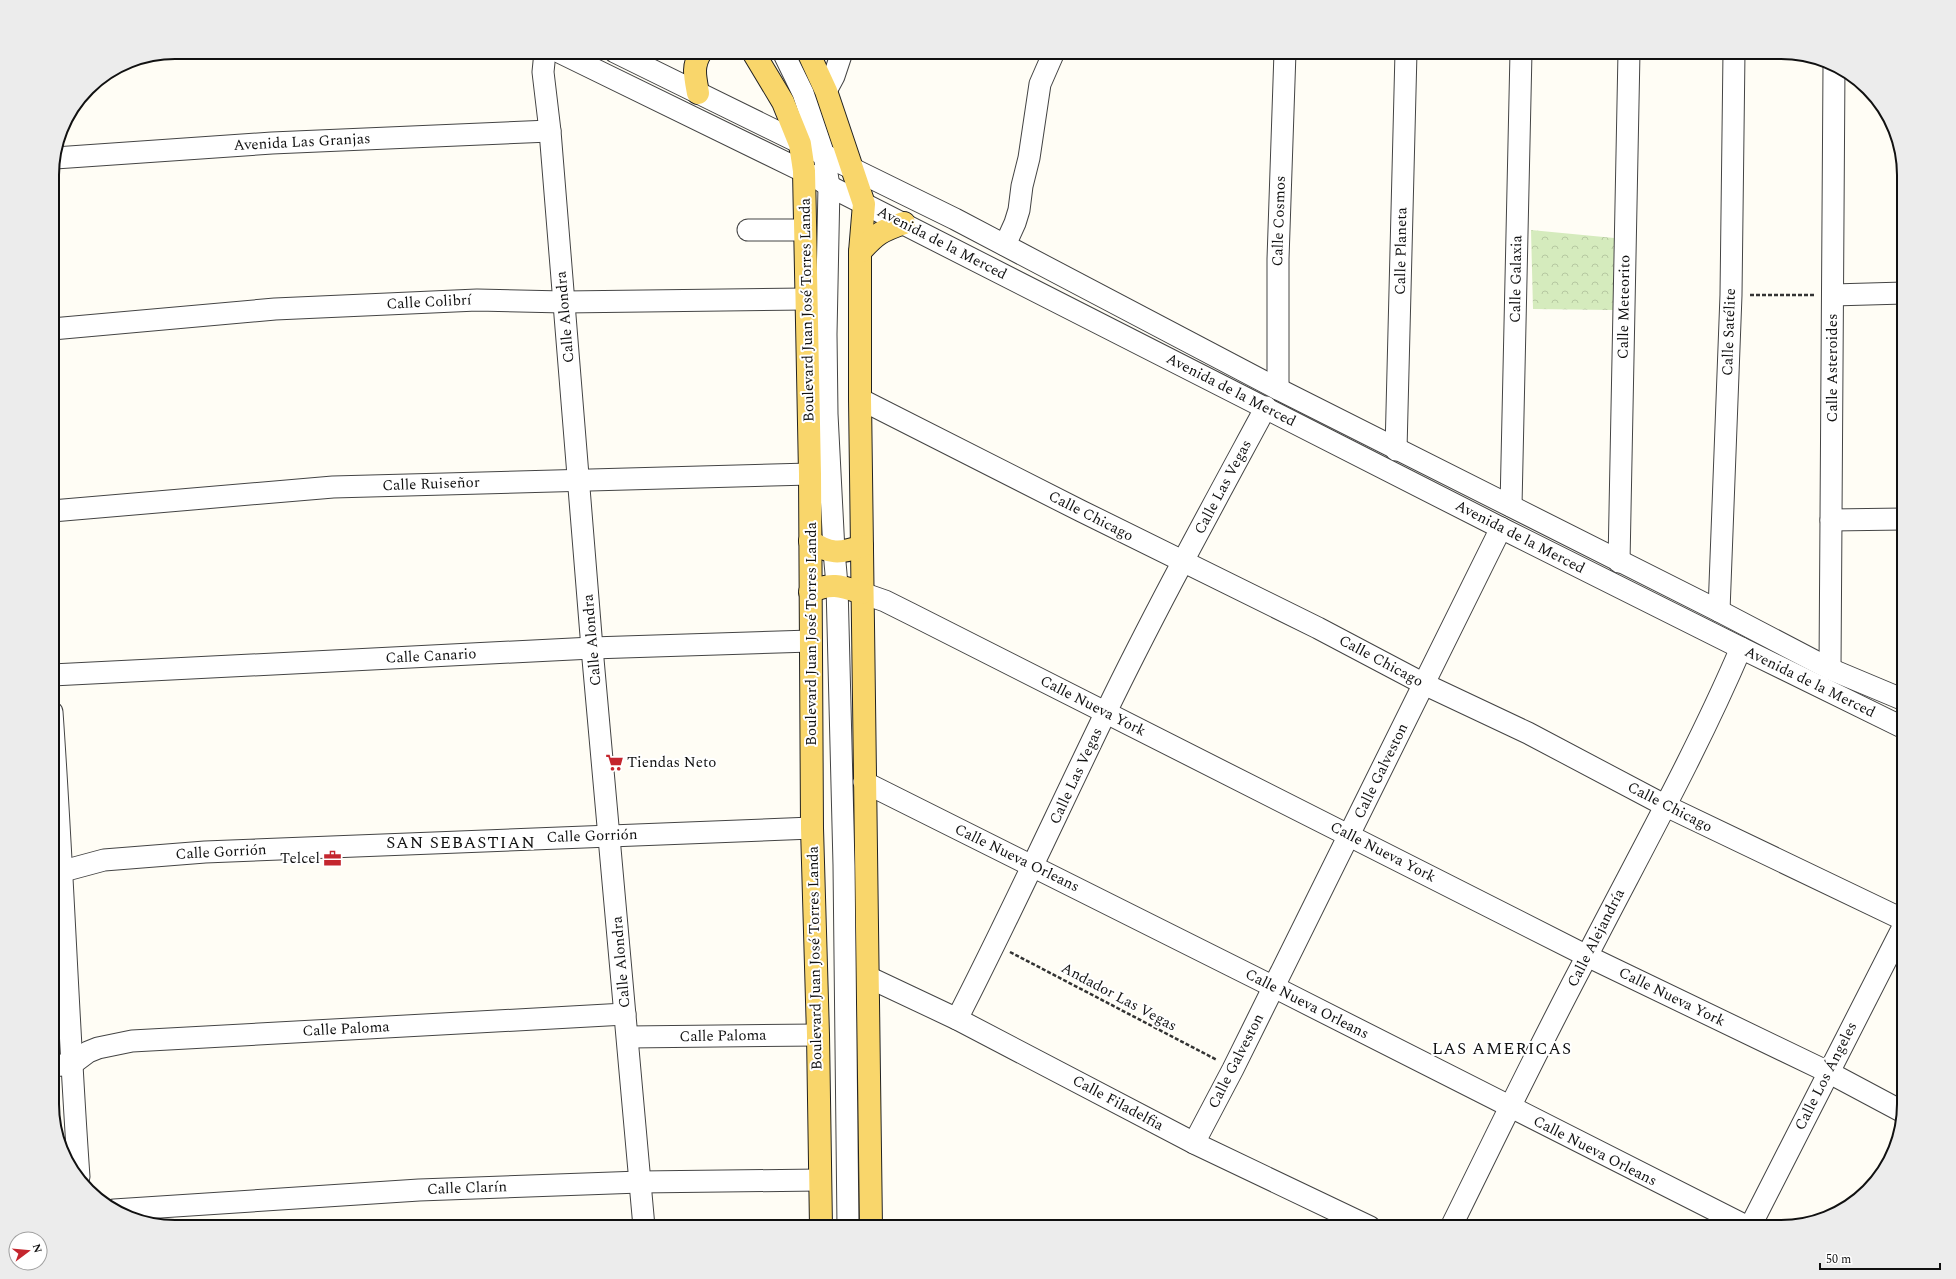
<svg xmlns="http://www.w3.org/2000/svg" width="1956" height="1279" viewBox="0 0 1956 1279" font-family="Spectral,serif">
	<style>
		.park { fill: url(#park-crowns) }
		.lines { fill: none; stroke-linecap: round; stroke-linejoin: round }
		.minor-casing { stroke: #444; stroke-width: 23 }
		.major-casing { stroke: #222; stroke-width: 24 }
		.path { stroke: #333; stroke-width: 2.5; stroke-dasharray: 4 2; stroke-linecap: butt }
		.minor { stroke: #fff; stroke-width: 21 }
		.major { stroke: #f9d66b; stroke-width: 22 }
		.labels { text-anchor: middle; dominant-baseline: central; stroke-width: 4; stroke-linejoin: round; paint-order: stroke }
		.street-label { font-size: 15px; fill: #111; stroke: #fff }
		.poi-label { font-size: 15px; fill: #111; stroke: #fff; text-anchor: start }
		.quarter-label { font-size: 17px; letter-spacing: 1px; fill: #111; stroke: #fff }
		.rim { fill: none; stroke: #111; stroke-width: 2 }
	</style>
	<defs>
		<pattern id="park-crowns" width="20" height="18" patternUnits="userSpaceOnUse"><rect width="20" height="18" fill="#d5ebbd"/><path d="M2 6a3 3 0 1 1 6 0M12 15a3 3 0 1 1 6 0" fill="none" stroke="#b6c8a1"/></pattern>
	</defs>
	<rect width="100%" height="100%" fill="#fffdf5"/>
	<path class="park" d="M 1531,230 L 1614,238 L 1613,310 L 1533,309 Z"/>
	<g class="lines">
		<defs>
			<g id="minor">
				<path d="M 545,52 L 543,72 L 550,131 L 592,648 L 644,1227"/>
				<path d="M 559,52 L 817,178 L 829,186 L 1501,528 L 1741,648 L 1904,728"/>
				<path d="M 615,52 L 955,219 L 1278,389 L 1719,611 L 1830,669 L 1904,700"/>
				<path d="M 783,52 L 803,93 L 824,155 L 829,186 L 826,334 L 827,414 L 834,551 L 837,585 L 844,865 L 848,1227"/>
				<path d="M 826,91 L 834,76 L 842,52"/>
				<path d="M 55,158 L 272,143 L 550,131"/>
				<path d="M 748,230 L 805,230"/>
				<path d="M 1005,245 L 1015,223 L 1019,210 L 1022,186 L 1029,158 L 1040,84 L 1054,52"/>
				<path d="M 1833,295 L 1904,293"/>
				<path d="M 52,329 L 275,309 L 477,300 L 564,302 L 806,299"/>
				<path d="M 1278,389 L 1278,259 L 1285,52"/>
				<path d="M 860,399 L 1081,511 L 1318,628 L 1424,684 L 1528,733 L 1666,806 L 1904,920"/>
				<path d="M 1396,450 L 1406,52"/>
				<path d="M 1511,506 L 1521,52"/>
				<path d="M 52,511 L 333,487 L 810,474"/>
				<path d="M 1831,520 L 1904,519"/>
				<path d="M 1619,562 L 1629,52"/>
				<path d="M 862,593 L 885,601 L 911,614 L 1587,956 L 1828,1072 L 1903,1112"/>
				<path d="M 1719,611 L 1731,295 L 1734,52"/>
				<path d="M 1830,669 L 1834,66"/>
				<path d="M 52,675 L 592,648 L 811,641"/>
				<path d="M 52,712 C 63,867 68,1022 79,1177"/>
				<path d="M 864,782 L 1274,987 L 1748,1227"/>
				<path d="M 52,874 L 104,860 L 205,852 L 812,828"/>
				<path d="M 868,977 L 957,1019 L 1194,1143 L 1370,1227"/>
				<path d="M 957,1019 C 1009,918 1056,815 1106,712 C 1156,609 1211,509 1266,407"/>
				<path d="M 628,1037 L 818,1035"/>
				<path d="M 52,1066 L 72,1064 L 88,1052 L 98,1048 L 132,1041 L 625,1014"/>
				<path d="M 1194,1143 L 1233,1069 L 1501,528"/>
				<path d="M 114,1210 L 419,1190 L 640,1182 L 819,1180"/>
				<path d="M 1451,1227 C 1496,1136 1540,1044 1588,954 C 1640,853 1696,753 1741,648"/>
				<path d="M 1750,1227 L 1904,925"/>
			</g>
			<g id="major">
				<path d="M 753,52 L 783,102 L 800,144 L 804,171 L 810,474 L 812,828 L 818,1035 L 821,1227"/>
				<path d="M 808,52 L 826,91 L 864,204 L 860,252 L 860,399 L 871,1227"/>
				<path d="M 698,93 C 695,77 692,66 701,52"/>
				<path d="M 860,252 C 876,234 881,231 904,223"/>
				<path d="M 810,541 C 829,554 840,554 862,546"/>
				<path d="M 810,592 C 831,582 841,586 862,593"/>
			</g>
		</defs>
		<use href="#minor" class="minor-casing"/>
		<use href="#major" class="major-casing"/>
		<g class="path">
			<path d="M 1750,295 L 1815,295"/>
			<path d="M 1010,952 L 1217,1060"/>
		</g>
		<use href="#minor" class="minor"/>
		<use href="#major" class="major"/>
	</g>
	<defs>
		<symbol id="supermarket-bare" viewBox="-9 -9 18 18"><path d="M-6-5.5h2.5l.6 2H6L4.5 2H-2.5L-4.4-4H-6ZM-1.5 3.2a1.3 1.3 0 1 0 .1 0ZM3 3.2a1.3 1.3 0 1 0 .1 0Z" fill="#c4262e" stroke="#fff" stroke-width="2.5" paint-order="stroke"/></symbol>
		<symbol id="office-bare" viewBox="-9 -9 18 18"><path d="M-6-3h4V-5.5h4V-3h4V5H-6ZM-1-4.5V-3h2v-1.5ZM-6 0V1H6V0Z" fill="#c4262e" stroke="#fff" stroke-width="2.5" paint-order="stroke"/></symbol>
	</defs>
	<g fill-rule="evenodd">
		<use href="#supermarket-bare" x="602" y="750" width="25" height="25"/>
		<use href="#office-bare" x="320" y="846" width="25" height="25"/>
	</g>
	<g class="labels">
		<g class="street-label">
			<text transform="translate(302 142) rotate(-3)">Avenida Las Granjas</text>
			<text transform="translate(1279 221) rotate(-88)">Calle Cosmos</text>
			<text transform="translate(942 243) rotate(27)">Avenida de la Merced</text>
			<text transform="translate(1401 251) rotate(-89)">Calle Planeta</text>
			<text transform="translate(1516 279) rotate(-89)">Calle Galaxia</text>
			<text transform="translate(429 302) rotate(-3)">Calle Colibrí</text>
			<text transform="translate(1624 307) rotate(-89)">Calle Meteorito</text>
			<text transform="translate(807 310) rotate(-91)">Boulevard Juan José Torres Landa</text>
			<text transform="translate(565 317) rotate(-95)">Calle Alondra</text>
			<text transform="translate(1729 332) rotate(-88)">Calle Satélite</text>
			<text transform="translate(1832 368) rotate(-90)">Calle Asteroides</text>
			<text transform="translate(1231 390) rotate(27)">Avenida de la Merced</text>
			<text transform="translate(431 484) rotate(-2)">Calle Ruiseñor</text>
			<text transform="translate(1223 487) rotate(-62)">Calle Las Vegas</text>
			<text transform="translate(1091 516) rotate(27)">Calle Chicago</text>
			<text transform="translate(1520 537) rotate(27)">Avenida de la Merced</text>
			<text transform="translate(811 634) rotate(-90)">Boulevard Juan José Torres Landa</text>
			<text transform="translate(592 640) rotate(-95)">Calle Alondra</text>
			<text transform="translate(431 656) rotate(-3)">Calle Canario</text>
			<text transform="translate(1381 661) rotate(28)">Calle Chicago</text>
			<text transform="translate(1810 682) rotate(26)">Avenida de la Merced</text>
			<text transform="translate(1093 706) rotate(27)">Calle Nueva York</text>
			<text transform="translate(1381 771) rotate(-64)">Calle Galveston</text>
			<text transform="translate(1076 776) rotate(-65)">Calle Las Vegas</text>
			<text transform="translate(1670 807) rotate(27)">Calle Chicago</text>
			<text transform="translate(592 836) rotate(-2)">Calle Gorrión</text>
			<text transform="translate(221 852) rotate(-3)">Calle Gorrión</text>
			<text transform="translate(1383 852) rotate(27)">Calle Nueva York</text>
			<text transform="translate(1017 858) rotate(26)">Calle Nueva Orleans</text>
			<text transform="translate(1596 938) rotate(-63)">Calle Alejandría</text>
			<text transform="translate(815 958) rotate(-91)">Boulevard Juan José Torres Landa</text>
			<text transform="translate(621 962) rotate(-95)">Calle Alondra</text>
			<text transform="translate(1119 997) rotate(28)">Andador Las Vegas</text>
			<text transform="translate(1672 997) rotate(26)">Calle Nueva York</text>
			<text transform="translate(1307 1004) rotate(27)">Calle Nueva Orleans</text>
			<text transform="translate(346 1029) rotate(-3)">Calle Paloma</text>
			<text transform="translate(723 1036) rotate(-1)">Calle Paloma</text>
			<text transform="translate(1236 1061) rotate(-63)">Calle Galveston</text>
			<text transform="translate(1826 1076) rotate(-63)">Calle Los Ángeles</text>
			<text transform="translate(1118 1103) rotate(28)">Calle Filadelfia</text>
			<text transform="translate(1595 1151) rotate(27)">Calle Nueva Orleans</text>
			<text transform="translate(467 1188) rotate(-2)">Calle Clarín</text>
		</g>
		<g class="poi-label">
			<text x="627" y="762">Tiendas Neto</text>
			<text x="320" y="858" text-anchor="end">Telcel</text>
		</g>
		<g class="quarter-label">
			<text x="461" y="843">SAN SEBASTIAN</text>
			<text x="1502" y="1049">LAS AMERICAS</text>
		</g>
	</g>
	<path d="M0 0H1956V1279H0ZM175 59H1781A116 116 0 0 1 1897 175V1104A116 116 0 0 1 1781 1220H175A116 116 0 0 1 59 1104V175A116 116 0 0 1 175 59Z" fill="#ececec" fill-rule="evenodd"/>
	<path class="rim" d="M175 59H1781A116 116 0 0 1 1897 175V1104A116 116 0 0 1 1781 1220H175A116 116 0 0 1 59 1104V175A116 116 0 0 1 175 59Z"/>
	<g transform="translate(28 1251) rotate(74)"><circle r="19" fill="#ffffff" stroke="#a0a0a0"/>
	<path d="M0-3L7 15L0 10L-7 15Z" fill="#c4262e"/>
	<text y="-6" font-size="11" font-weight="bold" text-anchor="middle" fill="#111111">N</text>
	</g>
	<path d="M1820 1263v6h120v-6" fill="none" stroke="#111111" stroke-width="2"/>
	<text x="1826" y="1263" font-size="12" fill="#111111" stroke="#ffffff" stroke-width="3" paint-order="stroke">50 m</text>
</svg>
